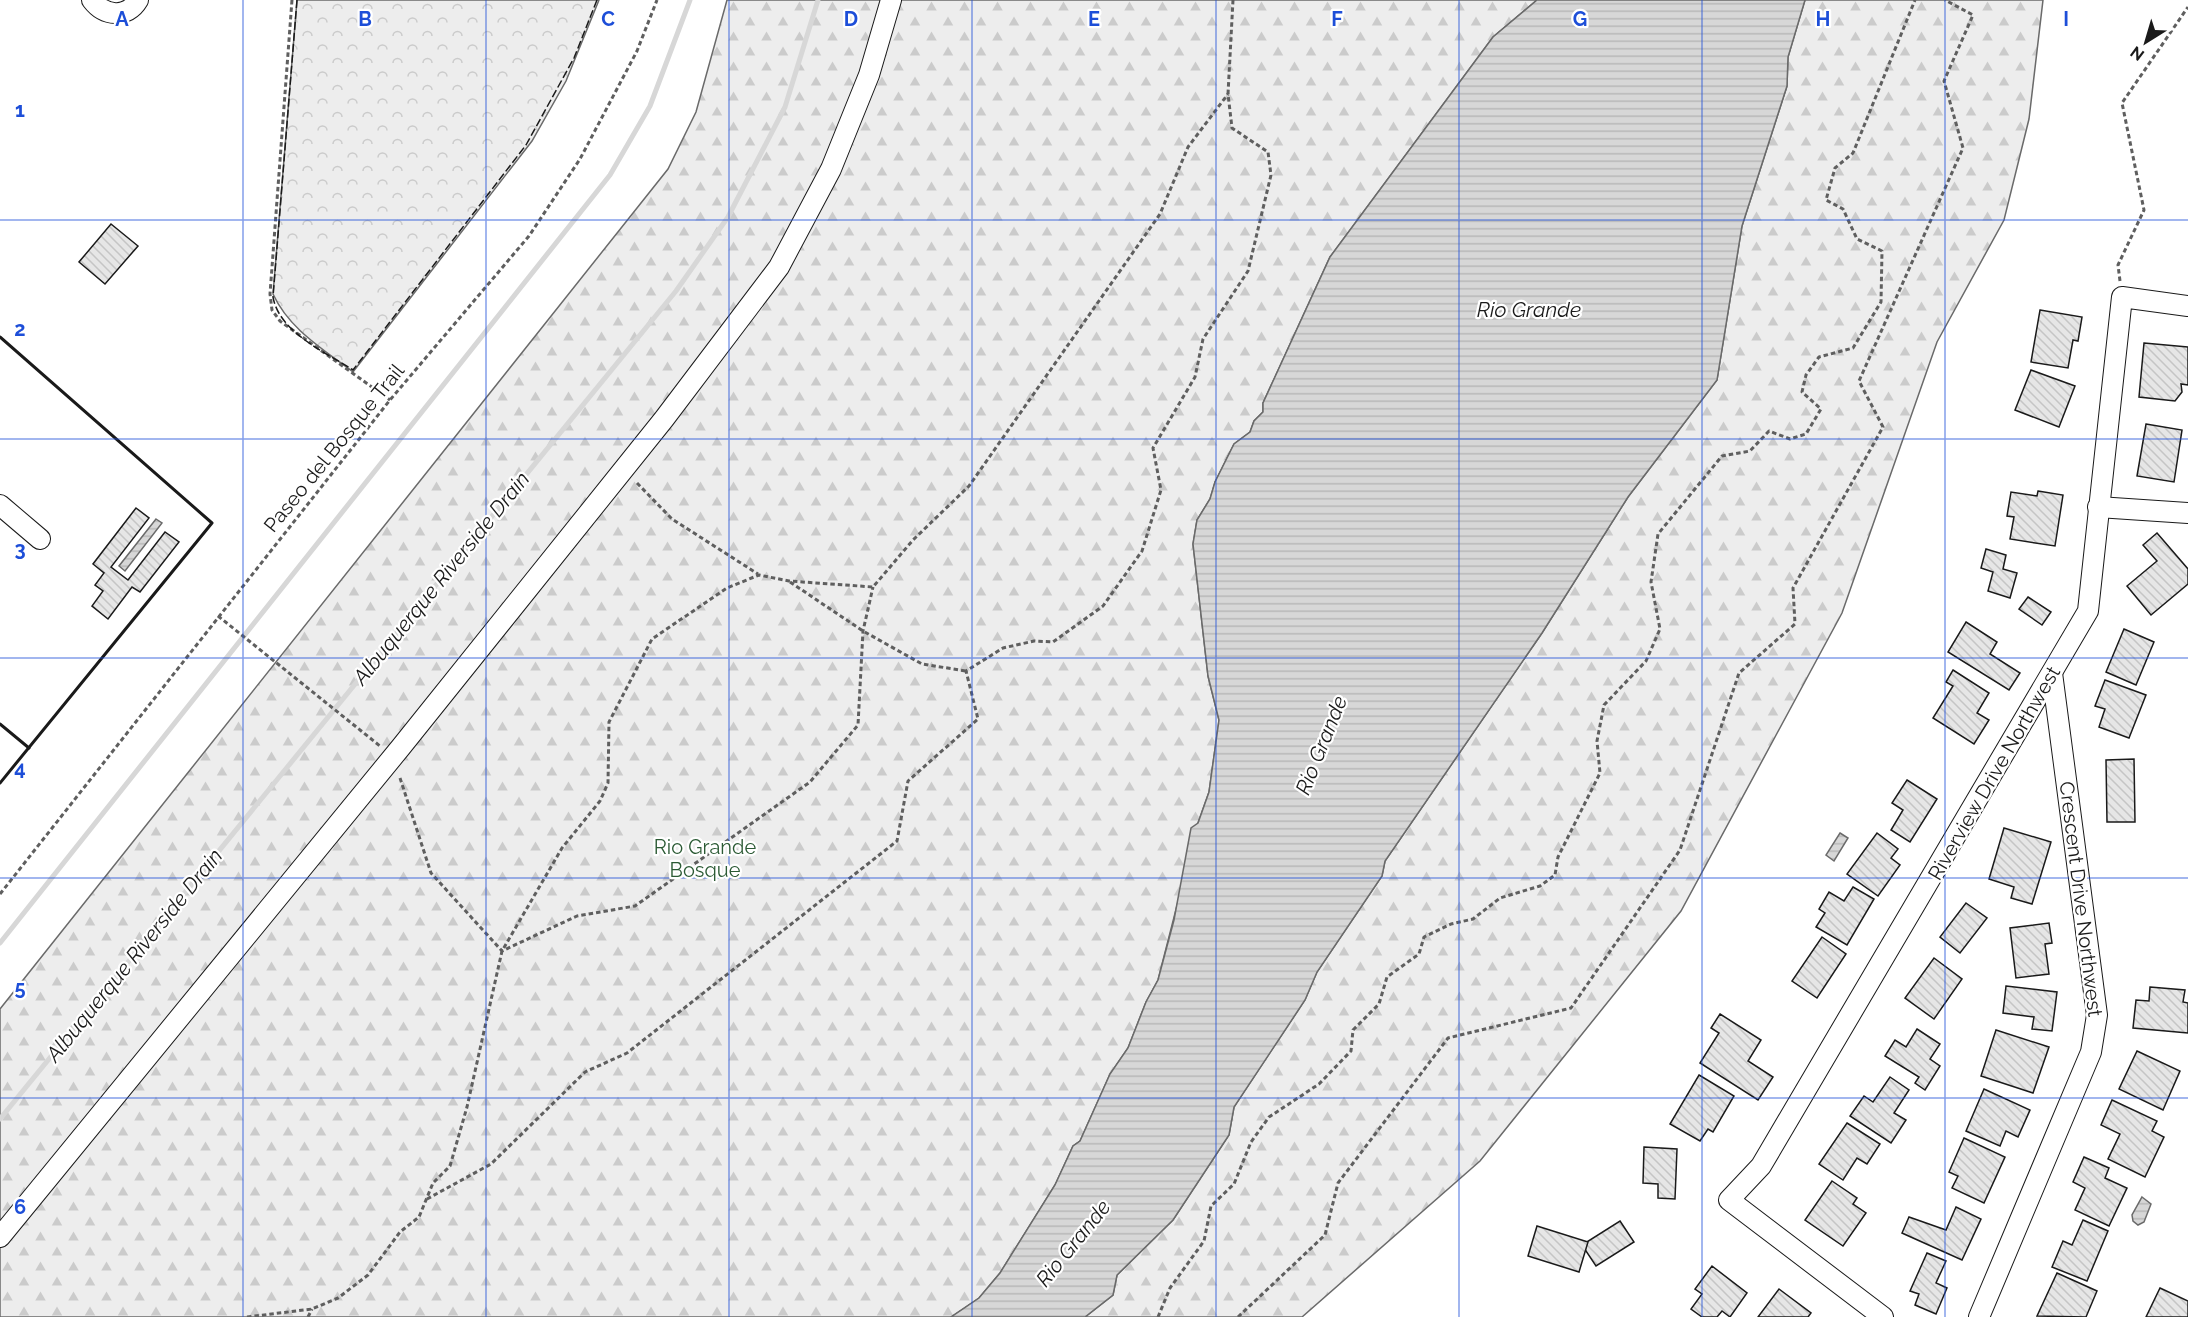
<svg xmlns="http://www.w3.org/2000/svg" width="2188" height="1317" viewBox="0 0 2188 1317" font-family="Raleway,sans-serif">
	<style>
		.forest { fill: url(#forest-firs); stroke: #6a6a6a; stroke-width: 1.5 }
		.park { fill: url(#park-crowns); stroke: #6a6a6a; stroke-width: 1.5 }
		.water { fill: url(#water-rules); stroke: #6a6a6a; stroke-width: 1.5 }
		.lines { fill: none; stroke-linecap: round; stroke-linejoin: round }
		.stream { stroke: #d7d7d7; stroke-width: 5 }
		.building { fill: url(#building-back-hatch); stroke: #1a1a1a; stroke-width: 1.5 }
		.minor-casing { stroke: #1a1a1a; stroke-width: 22 }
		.path { stroke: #5f5f5f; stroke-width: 3; stroke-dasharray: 4.5 3; stroke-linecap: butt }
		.minor { stroke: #fff; stroke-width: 20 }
		.fence { stroke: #1a1a1a; stroke-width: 1.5; stroke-dasharray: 8 3; stroke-linecap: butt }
		.wall { stroke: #1a1a1a; stroke-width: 3 }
		.grid { fill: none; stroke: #1d4ed8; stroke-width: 1.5; stroke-opacity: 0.55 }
		.labels { text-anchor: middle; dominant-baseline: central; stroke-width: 4.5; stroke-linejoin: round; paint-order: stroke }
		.street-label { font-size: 20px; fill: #1a1a1a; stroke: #fff }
		.park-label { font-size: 20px; fill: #2b5a34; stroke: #fff }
		.water-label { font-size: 21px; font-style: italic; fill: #1a1a1a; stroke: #fff }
		.grid-label { font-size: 20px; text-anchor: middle; font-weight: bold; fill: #1d4ed8; stroke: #fff; stroke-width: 4.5; stroke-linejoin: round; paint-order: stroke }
	</style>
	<defs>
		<pattern id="forest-firs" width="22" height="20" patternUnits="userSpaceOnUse" patternTransform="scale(1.5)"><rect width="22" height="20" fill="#ededed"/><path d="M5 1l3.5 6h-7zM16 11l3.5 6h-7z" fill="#cbcbcb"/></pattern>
		<pattern id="park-crowns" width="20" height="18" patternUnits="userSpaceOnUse" patternTransform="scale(1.5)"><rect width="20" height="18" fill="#ededed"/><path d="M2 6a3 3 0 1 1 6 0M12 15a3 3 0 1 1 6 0" fill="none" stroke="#cbcbcb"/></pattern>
		<pattern id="water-rules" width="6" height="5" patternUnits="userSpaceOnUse" patternTransform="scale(1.5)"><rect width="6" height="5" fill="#d7d7d7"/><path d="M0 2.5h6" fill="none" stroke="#b8b8b8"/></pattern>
		<pattern id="building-back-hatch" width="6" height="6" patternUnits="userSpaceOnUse" patternTransform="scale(1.5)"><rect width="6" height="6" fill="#e6e6e6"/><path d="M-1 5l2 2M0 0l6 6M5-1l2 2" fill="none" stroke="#c5c5c5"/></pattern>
	</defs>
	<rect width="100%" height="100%" fill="#fff"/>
	<g class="forest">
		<path d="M 727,0 L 1537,0 L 1493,37 L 1330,257 L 1263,403 L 1263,412 L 1254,421 L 1250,432 L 1234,444 L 1215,482 L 1210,499 L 1197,520 L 1193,544 L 1208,676 L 1219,720 L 1209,792 L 1198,823 L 1158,980 L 1146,1002 L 1128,1048 L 1110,1074 L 1080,1141 L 1073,1146 L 1055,1185 L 1000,1273 L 979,1298 L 951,1317 L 0,1317 L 0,1009 L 668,169 L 696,112 Z"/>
		<path d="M 1805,0 L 2043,0 L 2029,119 L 2004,220 L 1937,342 L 1842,613 L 1681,911 L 1480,1161 L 1302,1317 L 1085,1317 L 1113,1295 L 1117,1275 L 1173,1220 L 1229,1135 L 1234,1107 L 1305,1000 L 1317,972 L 1382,876 L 1385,861 L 1542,633 L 1628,497 L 1717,380 L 1742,226 L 1787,86 L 1788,57 Z"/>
	</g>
	<path class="park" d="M 297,0 L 599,0 L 566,81 L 532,141 L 353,372 C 323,349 289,329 273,294 Z"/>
	<g class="water">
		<path d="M 1537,0 L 1805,0 L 1788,57 L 1787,86 L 1742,226 L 1717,380 L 1628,497 L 1542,633 L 1385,861 L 1382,876 L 1317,972 L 1305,1000 L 1234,1107 L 1229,1135 L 1173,1220 L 1117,1275 L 1113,1295 L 1085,1317 L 951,1317 L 979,1298 L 1000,1273 L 1055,1185 L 1073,1146 L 1080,1141 L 1110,1074 L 1128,1048 L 1146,1002 L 1158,980 L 1174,920 L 1191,828 L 1198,823 L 1209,792 L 1219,720 L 1208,676 L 1193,544 L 1197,520 L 1210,499 L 1215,482 L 1234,444 L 1250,432 L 1254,421 L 1263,412 L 1263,403 L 1330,257 L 1493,37 Z"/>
		<path d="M 156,519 L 162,523 L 125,571 L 119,566 Z"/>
		<path d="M 1840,833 L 1848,838 L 1834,861 L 1826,855 Z"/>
		<path d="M 2142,1197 L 2151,1204 L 2144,1222 L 2138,1225 L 2133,1221 L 2132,1215 Z"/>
	</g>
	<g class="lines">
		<g class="stream">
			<path d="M 0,943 L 610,175 L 650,106 L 690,0"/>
			<path d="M 0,1119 L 676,291 L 728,217 L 785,107 L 818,0"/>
		</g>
	</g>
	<g class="building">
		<path d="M 111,224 L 138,246 L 105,284 L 79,262 Z"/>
		<path d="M 2040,310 L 2082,317 L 2078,341 L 2073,340 L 2068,368 L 2031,362 Z"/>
		<path d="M 2144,343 L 2188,347 L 2188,385 L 2181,384 L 2182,392 L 2175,401 L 2139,397 Z"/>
		<path d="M 2031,370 L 2075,386 L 2059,427 L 2015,410 Z"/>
		<path d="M 2146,424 L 2182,430 L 2174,482 L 2137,476 Z"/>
		<path d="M 2038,491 L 2063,495 L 2055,546 L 2010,539 L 2014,517 L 2007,516 L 2011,492 L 2037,496 Z"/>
		<path d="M 136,508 L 149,518 L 111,567 L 128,580 L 165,532 L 179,542 L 140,592 L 132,587 L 108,619 L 92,606 L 103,591 L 95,585 L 104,573 L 93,564 Z"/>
		<path d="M 2157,533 L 2188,569 L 2188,584 L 2151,615 L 2127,586 L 2157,561 L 2143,545 Z"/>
		<path d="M 1986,549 L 2006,555 L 2003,569 L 2017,573 L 2010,598 L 1988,591 L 1993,572 L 1981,568 Z"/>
		<path d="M 2028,597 L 2051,612 L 2042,625 L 2019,609 Z"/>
		<path d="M 1966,622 L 1997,642 L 1990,654 L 2020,673 L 2009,690 L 1948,652 Z"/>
		<path d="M 2124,629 L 2154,642 L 2136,685 L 2106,672 Z"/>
		<path d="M 1953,670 L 1989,693 L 1977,713 L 1989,720 L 1974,744 L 1933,718 L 1953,686 L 1946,682 Z"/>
		<path d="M 2105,680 L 2146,695 L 2129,738 L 2099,727 L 2105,709 L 2095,706 Z"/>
		<path d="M 2134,759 L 2135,822 L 2107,822 L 2106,760 Z"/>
		<path d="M 1907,780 L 1937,799 L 1910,842 L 1891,830 L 1903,810 L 1892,803 Z"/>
		<path d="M 2004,828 L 2051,842 L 2032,904 L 2011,898 L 2014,887 L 1989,879 Z"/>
		<path d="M 1877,833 L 1898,849 L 1891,858 L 1900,865 L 1878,896 L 1847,874 Z"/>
		<path d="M 1853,887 L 1874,899 L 1847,945 L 1816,927 L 1825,913 L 1819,909 L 1829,892 L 1844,901 Z"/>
		<path d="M 1966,903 L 1987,918 L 1960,953 L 1940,937 Z"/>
		<path d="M 2049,923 L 2052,943 L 2045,944 L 2049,974 L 2016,978 L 2010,928 Z"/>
		<path d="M 1822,937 L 1846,954 L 1817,998 L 1792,981 Z"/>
		<path d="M 1934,958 L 1962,979 L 1934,1019 L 1905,998 Z"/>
		<path d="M 2006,986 L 2057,992 L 2052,1031 L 2032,1029 L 2034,1017 L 2003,1013 Z"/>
		<path d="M 2150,987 L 2185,990 L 2183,1002 L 2188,1003 L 2188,1033 L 2133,1028 L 2136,1000 L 2149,1001 Z"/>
		<path d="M 1720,1014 L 1761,1040 L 1748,1061 L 1773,1077 L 1758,1100 L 1700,1063 L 1719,1033 L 1711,1028 Z"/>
		<path d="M 1917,1029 L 1940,1044 L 1930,1059 L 1940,1066 L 1925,1090 L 1915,1083 L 1919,1077 L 1885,1056 L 1895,1040 L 1906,1047 Z"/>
		<path d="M 1996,1030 L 2049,1047 L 2033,1093 L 1981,1076 Z"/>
		<path d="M 2137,1051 L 2180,1071 L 2163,1110 L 2119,1089 Z"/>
		<path d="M 1699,1075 L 1734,1096 L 1713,1132 L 1708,1129 L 1700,1141 L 1670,1124 Z"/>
		<path d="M 1890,1077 L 1909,1090 L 1894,1113 L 1906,1120 L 1891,1143 L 1850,1116 L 1864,1096 L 1873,1102 Z"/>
		<path d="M 1984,1089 L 2030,1110 L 2018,1137 L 2006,1131 L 2000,1146 L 1966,1131 Z"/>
		<path d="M 2112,1100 L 2157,1121 L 2152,1131 L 2164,1137 L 2145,1177 L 2108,1159 L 2120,1134 L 2101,1125 Z"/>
		<path d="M 1847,1123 L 1880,1144 L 1867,1164 L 1857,1158 L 1843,1180 L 1819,1164 Z"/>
		<path d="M 1964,1138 L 2005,1157 L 1984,1203 L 1952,1188 L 1958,1176 L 1949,1172 Z"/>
		<path d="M 1644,1147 L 1677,1149 L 1675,1199 L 1658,1198 L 1658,1184 L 1643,1183 Z"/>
		<path d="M 2084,1157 L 2109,1168 L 2105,1178 L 2127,1188 L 2109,1226 L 2075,1210 L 2085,1188 L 2073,1182 Z"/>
		<path d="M 1832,1181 L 1857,1198 L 1853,1204 L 1866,1213 L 1843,1246 L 1805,1220 Z"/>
		<path d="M 1956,1207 L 1981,1219 L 1962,1260 L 1902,1233 L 1909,1217 L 1946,1230 Z"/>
		<path d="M 2083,1220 L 2108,1231 L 2087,1281 L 2052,1267 L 2063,1241 L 2072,1245 Z"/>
		<path d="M 1620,1221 L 1634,1242 L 1596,1266 L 1582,1245 Z"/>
		<path d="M 1537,1226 L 1588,1242 L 1579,1272 L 1528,1256 Z"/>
		<path d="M 1927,1253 L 1946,1261 L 1936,1283 L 1947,1288 L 1936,1314 L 1915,1305 L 1919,1294 L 1910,1291 Z"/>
		<path d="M 1712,1266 L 1747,1293 L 1730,1317 L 1722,1311 L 1717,1317 L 1702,1317 L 1691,1309 L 1702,1294 L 1695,1289 Z"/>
		<path d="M 2057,1273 L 2097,1291 L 2086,1317 L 2037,1316 Z"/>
		<path d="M 2160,1288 L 2188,1301 L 2188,1317 L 2146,1317 Z"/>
		<path d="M 1779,1289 L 1811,1313 L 1808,1317 L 1758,1317 Z"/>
	</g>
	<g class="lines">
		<defs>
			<g id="minor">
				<path d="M 92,0 C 104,16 127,19 138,0"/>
				<path d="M 0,505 L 40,539"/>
				<path d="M 2098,507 L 2188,513"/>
				<path d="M 0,1237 L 401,747 L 664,419 L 779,267 L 831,169 L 869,75 L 891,0"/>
				<path d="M 1883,1317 L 1729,1200 L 1761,1166 L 2088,611 L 2122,297 L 2188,306"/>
				<path d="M 1979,1317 L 2091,1052 L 2097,1015 L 2052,673"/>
			</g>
		</defs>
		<use href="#minor" class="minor-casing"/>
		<g class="path">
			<path d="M 292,0 L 270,294 L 272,310 L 280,321 L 390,400"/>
			<path d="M 2120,281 L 2118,265 L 2144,210 L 2122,103 L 2188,7"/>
			<path d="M 637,483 L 672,519 L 758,574"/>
			<path d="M 790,582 L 863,631 L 922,664 L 966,671"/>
			<path d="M 218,616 L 380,746"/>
			<path d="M 400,778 L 431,873 L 502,951 L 577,916 L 635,906 L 810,782 L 858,725 L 863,631 L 873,587"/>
			<path d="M 0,894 L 390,400 L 529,236 L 580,159 L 637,51 L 657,0"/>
			<path d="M 427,1199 L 491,1164 L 585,1072 L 627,1053 L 897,841 L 908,781 L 978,719 L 966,671 L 1003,648 L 1034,641 L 1053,642 L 1103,606 L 1142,551 L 1161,490 L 1153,448 L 1195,377 L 1203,339 L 1248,271 L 1271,175 L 1268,152 L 1232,128 L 1228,94 L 1233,0"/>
			<path d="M 247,1317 L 312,1309 L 338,1298 L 368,1275 L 400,1232 L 419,1217 L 433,1183 L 450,1166 L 467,1107 L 502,951 L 562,848 L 600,801 L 608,783 L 609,722 L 652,639 L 727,588 L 759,575 L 789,581 L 873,587 L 913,540 L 969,486 L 1160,214 L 1188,147 L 1228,94"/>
			<path d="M 308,1317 L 312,1309"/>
			<path d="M 1158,1317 L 1170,1288 L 1204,1241 L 1211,1206 L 1234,1184 L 1251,1142 L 1269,1117 L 1319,1084 L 1351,1051 L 1353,1030 L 1379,1004 L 1387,977 L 1419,954 L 1424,937 L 1451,924 L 1473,919 L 1500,898 L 1540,886 L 1555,875 L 1558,857 L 1600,773 L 1597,741 L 1604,705 L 1646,661 L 1660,629 L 1651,582 L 1658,534 L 1722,456 L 1750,451 L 1769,431 L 1790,439 L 1806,434 L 1821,409 L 1802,392 L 1806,375 L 1819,357 L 1853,348 L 1881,302 L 1882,251 L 1857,239 L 1843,209 L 1826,200 L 1835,168 L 1853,153 L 1915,0"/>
			<path d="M 1238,1317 L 1325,1235 L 1338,1183 L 1448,1038 L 1571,1008 L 1680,850 L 1739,673 L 1795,624 L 1793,588 L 1883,427 L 1859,381 L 1963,148 L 1944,81 L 1973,15 L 1945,0"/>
		</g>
		<use href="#minor" class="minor"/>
		<path class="fence" d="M 297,0 L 273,297 C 279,332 325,352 353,370 L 526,145 L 574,58 L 597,0"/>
		<g class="wall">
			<path d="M 0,337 L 212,523 L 0,783"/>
			<path d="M 0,724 L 29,748"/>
		</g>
	</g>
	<path class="grid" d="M 243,0 L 243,1317M 486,0 L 486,1317M 729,0 L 729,1317M 972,0 L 972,1317M 1216,0 L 1216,1317M 1459,0 L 1459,1317M 1702,0 L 1702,1317M 1945,0 L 1945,1317M 0,220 L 2188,220M 0,439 L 2188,439M 0,658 L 2188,658M 0,878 L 2188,878M 0,1098 L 2188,1098"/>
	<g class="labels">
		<g class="street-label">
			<text transform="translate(334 448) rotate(-51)">Paseo del Bosque Trail</text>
			<text transform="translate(1994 773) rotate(-60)">Riverview Drive Northwest</text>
			<text transform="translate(2081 899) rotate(83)">Crescent Drive Northwest</text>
		</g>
		<g class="park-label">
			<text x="705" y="847">Rio Grande<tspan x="705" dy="23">Bosque</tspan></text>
		</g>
		<g class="water-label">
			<text x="1529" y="309">Rio Grande</text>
			<text transform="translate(441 578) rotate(-51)">Albuquerque Riverside Drain</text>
			<text transform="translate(1321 745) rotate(-68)">Rio Grande</text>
			<text transform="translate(134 955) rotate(-51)">Albuquerque Riverside Drain</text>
			<text transform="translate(1073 1243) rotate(-51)">Rio Grande</text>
		</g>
	</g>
	<g class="grid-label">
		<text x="122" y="26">A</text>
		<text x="365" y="26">B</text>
		<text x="608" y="26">C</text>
		<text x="851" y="26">D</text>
		<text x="1094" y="26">E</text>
		<text x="1337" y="26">F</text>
		<text x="1580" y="26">G</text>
		<text x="1823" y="26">H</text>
		<text x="2066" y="26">I</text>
		<text x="20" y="117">1</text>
		<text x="20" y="336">2</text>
		<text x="20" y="556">3</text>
		<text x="20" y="775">4</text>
		<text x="20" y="995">5</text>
		<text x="20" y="1214">6</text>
	</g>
	<g transform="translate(2146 42) rotate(217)" stroke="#ffffff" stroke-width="4.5" paint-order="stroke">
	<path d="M0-4.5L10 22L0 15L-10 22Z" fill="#1a1a1a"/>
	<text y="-9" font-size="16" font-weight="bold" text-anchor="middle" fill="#1a1a1a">N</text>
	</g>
</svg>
